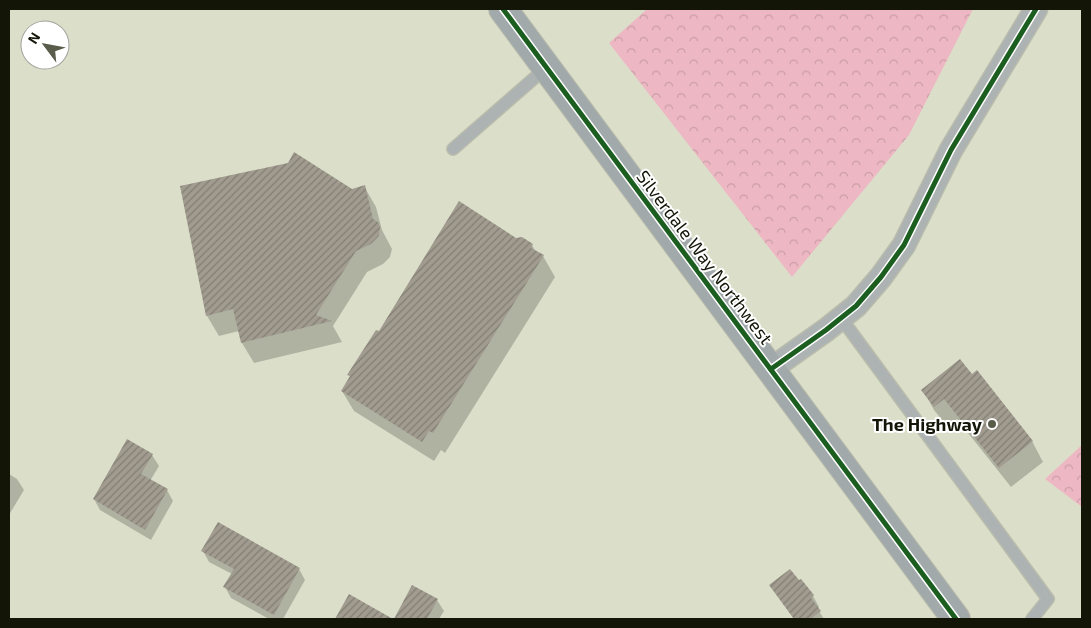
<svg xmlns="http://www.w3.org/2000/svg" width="1091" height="628" viewBox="0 0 1091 628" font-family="'Exo 2',sans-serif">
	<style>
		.forest { fill: url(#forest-crowns) }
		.shadow { fill: #0003 }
		.building { fill: url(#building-hatch) }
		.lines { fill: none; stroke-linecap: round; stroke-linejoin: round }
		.service-casing { stroke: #babdac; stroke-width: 14 }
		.minor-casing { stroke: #babdac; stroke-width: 25 }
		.secondary-casing { stroke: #babdac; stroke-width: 30 }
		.service { stroke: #adb2b2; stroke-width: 11 }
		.minor { stroke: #adb2b2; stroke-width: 22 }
		.secondary { stroke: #a2a9aa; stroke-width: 28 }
		.cycleway-casing { stroke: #fff; stroke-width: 8 }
		.cycleway { stroke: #1b5e20; stroke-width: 5 }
		.poi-dot { fill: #595c4b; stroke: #fff; stroke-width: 2 }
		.labels { text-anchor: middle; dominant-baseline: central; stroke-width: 4; stroke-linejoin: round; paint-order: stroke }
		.street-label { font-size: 18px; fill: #131507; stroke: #fff }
		.poi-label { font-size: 18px; font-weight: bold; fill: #131507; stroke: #fff; text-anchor: end }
	</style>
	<defs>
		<pattern id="forest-crowns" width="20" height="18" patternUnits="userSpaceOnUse" patternTransform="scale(1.25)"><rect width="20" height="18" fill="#edb8c3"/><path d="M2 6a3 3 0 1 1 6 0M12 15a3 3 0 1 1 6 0" fill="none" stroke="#ca9da6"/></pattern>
		<pattern id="building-hatch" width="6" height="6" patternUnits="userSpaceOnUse" patternTransform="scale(1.25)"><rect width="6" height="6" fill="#a19c8f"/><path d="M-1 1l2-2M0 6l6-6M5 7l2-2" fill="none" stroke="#827e73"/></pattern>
	</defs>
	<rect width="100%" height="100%" fill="#dbdfca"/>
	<g class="forest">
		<path d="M 647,9 L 973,9 L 909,135 L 792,277 L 609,43 Z"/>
		<path d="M 1082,445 L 1082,507 L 1045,479 Z"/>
	</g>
	<g class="shadow">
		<path d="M 364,186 L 376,207 L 382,230 L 392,249 L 390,257 L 383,264 L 367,272 L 333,326 L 342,342 L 254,363 L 242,343 L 239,331 L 219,336 L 207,316 L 181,187 L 352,190 Z"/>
		<path d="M 516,239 L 532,245 L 536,252 L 543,256 L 555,277 L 445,453 L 441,450 L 434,461 L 354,411 L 342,391 L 351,378 L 349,375 L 379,333 Z"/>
		<path d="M 959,361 L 1032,441 L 1043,462 L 1011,487 L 957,419 L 947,426 L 934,410 L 923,390 Z"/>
		<path d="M 152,455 L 159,466 L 150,481 L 167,490 L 173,501 L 151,540 L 100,510 L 94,499 Z"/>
		<path d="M 9,474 L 17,479 L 24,490 L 9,515 Z"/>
		<path d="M 203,551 L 299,569 L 305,580 L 283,619 L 269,619 L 231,598 L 225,587 L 232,574 L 209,562 Z"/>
		<path d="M 799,582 L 813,596 L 819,607 L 817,608 L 824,619 L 794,619 L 770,585 Z"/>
		<path d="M 350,596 L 391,619 L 336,619 Z"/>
		<path d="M 437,600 L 444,611 L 439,619 L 401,619 L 398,614 Z"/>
	</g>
	<g class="building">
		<path d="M 294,152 L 352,189 L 365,185 L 373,219 L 378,222 L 380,227 L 379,236 L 371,244 L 356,251 L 316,315 L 332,321 L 241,343 L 233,309 L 206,316 L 180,186 L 288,163 Z"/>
		<path d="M 459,201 L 516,238 L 522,237 L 533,244 L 531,248 L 544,255 L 433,433 L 429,431 L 422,442 L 341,391 L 350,376 L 347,375 L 376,330 L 379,331 Z"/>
		<path d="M 960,359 L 972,374 L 977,370 L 1033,441 L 999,468 L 944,399 L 934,407 L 921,390 Z"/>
		<path d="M 127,439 L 153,454 L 141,474 L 168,489 L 145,530 L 93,499 Z"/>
		<path d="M 218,522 L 300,568 L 274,615 L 223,587 L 234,569 L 201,551 Z"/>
		<path d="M 790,569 L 799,580 L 801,579 L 814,595 L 811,598 L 821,611 L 810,619 L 794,619 L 769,585 Z"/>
		<path d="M 412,585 L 438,599 L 427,619 L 394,619 Z"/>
		<path d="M 349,594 L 393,619 L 335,619 Z"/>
	</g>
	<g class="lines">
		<defs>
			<g id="service">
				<path d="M 453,149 L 547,67"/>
				<path d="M 841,318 L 1048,599 L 1032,619"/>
			</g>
			<path id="minor" d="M 771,369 L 826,330 L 856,306 L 881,277 L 904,245 L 951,150 L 1036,9"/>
			<path id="secondary" d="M 503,9 L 956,619"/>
		</defs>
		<use href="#service" class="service-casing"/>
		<use href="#minor" class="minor-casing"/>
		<use href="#secondary" class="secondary-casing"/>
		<use href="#service" class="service"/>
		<use href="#minor" class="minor"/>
		<use href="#secondary" class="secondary"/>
		<defs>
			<g id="cycleway">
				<path d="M 503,9 L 956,619"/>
				<path d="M 771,369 L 826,330 L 856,306 L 881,277 L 904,245 L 951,150 L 1036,9"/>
			</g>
		</defs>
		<use href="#cycleway" class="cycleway-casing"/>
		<use href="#cycleway" class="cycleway"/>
	</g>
	<circle class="poi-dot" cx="992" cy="424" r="5"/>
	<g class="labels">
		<g class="street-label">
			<text transform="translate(705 257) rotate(53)">Silverdale Way Northwest</text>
		</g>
		<g class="poi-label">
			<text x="982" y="424">The Highway</text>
		</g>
	</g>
	<rect width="1091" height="628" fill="none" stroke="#131507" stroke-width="20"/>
	<g transform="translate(45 45) rotate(302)"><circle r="24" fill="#ffffff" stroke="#a1a19c"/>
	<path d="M0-4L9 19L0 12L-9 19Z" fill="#595c4b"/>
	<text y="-8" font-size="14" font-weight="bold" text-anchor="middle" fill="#131507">N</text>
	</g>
</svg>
